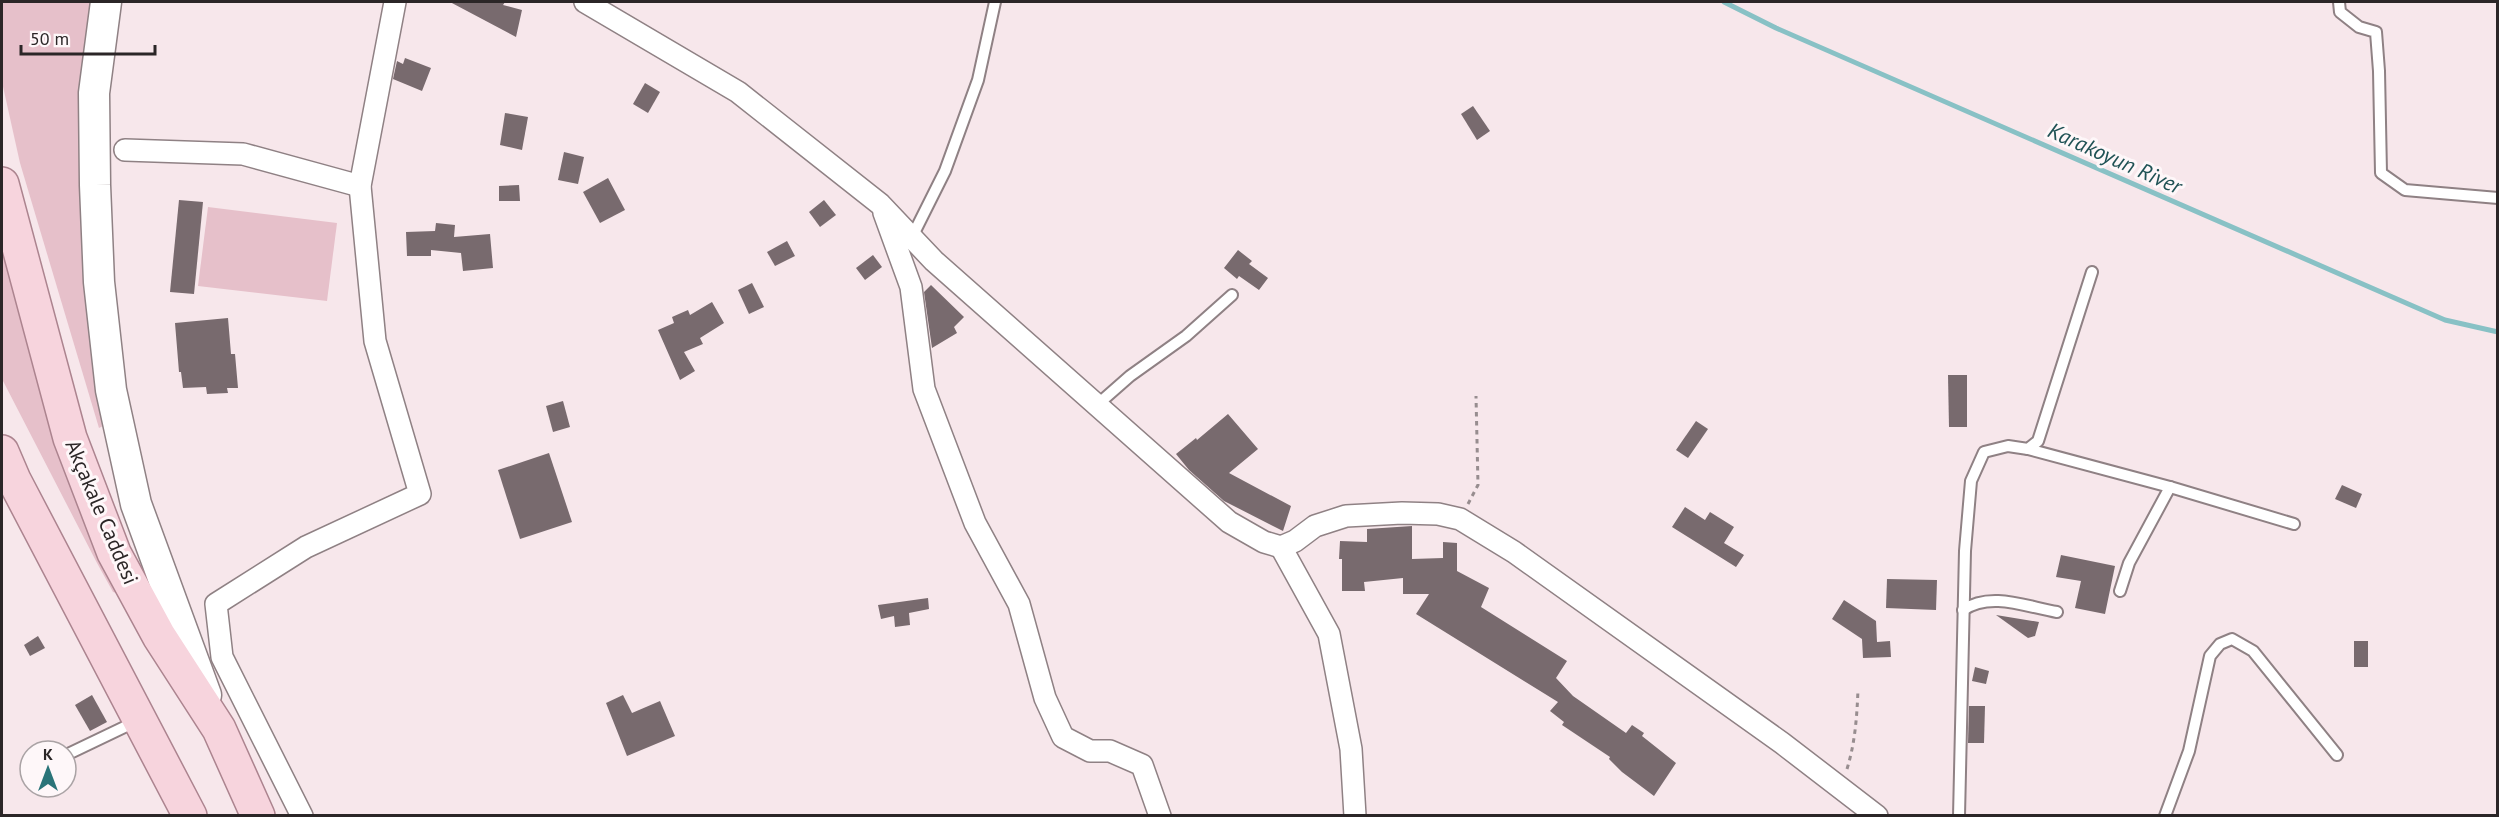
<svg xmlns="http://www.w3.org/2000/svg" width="2499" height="817" viewBox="0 0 2499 817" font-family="'PT Sans',sans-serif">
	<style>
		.green { fill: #e6c0ca }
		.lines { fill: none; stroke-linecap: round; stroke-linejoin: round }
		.stream { stroke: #88c1c5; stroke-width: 5 }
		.building { fill: #786a6e }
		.lane-casing { stroke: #8f8184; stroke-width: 14 }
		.street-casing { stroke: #8f8184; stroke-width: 24 }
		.secondary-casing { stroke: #8f8184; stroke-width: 33 }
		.primary-casing { stroke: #ac848f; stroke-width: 36 }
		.path { stroke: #978d8f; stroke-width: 3; stroke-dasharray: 4.5 4.5; stroke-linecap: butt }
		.lane { stroke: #fff; stroke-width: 10 }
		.street { stroke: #fff; stroke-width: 21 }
		.secondary { stroke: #fff; stroke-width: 30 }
		.primary { stroke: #f7d4dd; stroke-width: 33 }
		.labels { text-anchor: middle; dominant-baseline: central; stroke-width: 6; stroke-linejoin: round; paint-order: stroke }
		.street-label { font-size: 21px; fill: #2b2627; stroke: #fef7f9 }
		.water-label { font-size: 22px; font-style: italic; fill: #205255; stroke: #fef7f9 }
	</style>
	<rect width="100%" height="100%" fill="#f7e7eb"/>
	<g class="green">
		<path d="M 2,2 L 95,2 L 107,424 L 99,428 L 20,163 L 2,82 Z"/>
		<path d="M 208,207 L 337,223 L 327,301 L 198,286 Z"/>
		<path d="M 2,251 L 23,328 L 66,452 L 127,596 L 113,592 L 97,563 L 2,379 Z"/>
	</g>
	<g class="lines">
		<path class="stream" d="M 1724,2 L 1776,28 L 2445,320 L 2498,332"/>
	</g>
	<g class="building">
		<path d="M 450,2 L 505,2 L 503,5 L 522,10 L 516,37 Z"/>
		<path d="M 405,58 L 431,68 L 422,91 L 393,79 L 397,61 L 403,64 Z"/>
		<path d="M 645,83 L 660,92 L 648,113 L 633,104 Z"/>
		<path d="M 1473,106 L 1490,131 L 1477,140 L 1461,114 Z"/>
		<path d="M 505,113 L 528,117 L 522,150 L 500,145 Z"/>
		<path d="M 564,152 L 584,157 L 578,184 L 558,180 Z"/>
		<path d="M 608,178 L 625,210 L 600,223 L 583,192 Z"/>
		<path d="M 519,185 L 520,201 L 499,201 L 499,186 Z"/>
		<path d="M 179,200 L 203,202 L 194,294 L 170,292 Z"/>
		<path d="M 824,200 L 836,215 L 820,227 L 809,212 Z"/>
		<path d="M 436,223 L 455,225 L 454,237 L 490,234 L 493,268 L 463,271 L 461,253 L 431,250 L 431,256 L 407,256 L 406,232 L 435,231 Z"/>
		<path d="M 787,241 L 795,256 L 775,266 L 767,252 Z"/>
		<path d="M 1238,250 L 1252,261 L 1249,264 L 1268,278 L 1259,290 L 1239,276 L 1237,279 L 1224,268 Z"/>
		<path d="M 873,255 L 882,267 L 865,280 L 856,268 Z"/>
		<path d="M 752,283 L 764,307 L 749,314 L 738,290 Z"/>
		<path d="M 931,285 L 964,317 L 954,327 L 957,333 L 932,348 L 924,292 Z"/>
		<path d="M 712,302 L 724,323 L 700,338 L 703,344 L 684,352 L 695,371 L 680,380 L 658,330 L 674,323 L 672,317 L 688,310 L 690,315 Z"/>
		<path d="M 228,318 L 231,354 L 235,354 L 238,388 L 227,388 L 228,393 L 207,394 L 206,387 L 183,388 L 181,372 L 179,372 L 175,323 Z"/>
		<path d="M 1948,375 L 1967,375 L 1967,427 L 1949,427 Z"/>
		<path d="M 563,401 L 570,427 L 553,432 L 546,406 Z"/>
		<path d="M 1228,414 L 1258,449 L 1229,473 L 1291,506 L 1283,531 L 1224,501 L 1189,470 L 1176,454 L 1196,438 L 1197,440 Z"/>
		<path d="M 1696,421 L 1708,429 L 1688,458 L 1676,450 Z"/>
		<path d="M 549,453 L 572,522 L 520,539 L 498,470 Z"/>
		<path d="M 2342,485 L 2362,494 L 2356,508 L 2335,499 Z"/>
		<path d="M 1685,507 L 1705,520 L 1710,512 L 1734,527 L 1724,543 L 1744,555 L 1736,567 L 1672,527 Z"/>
		<path d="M 1412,526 L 1412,559 L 1443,558 L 1443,542 L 1457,543 L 1457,571 L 1489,588 L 1481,607 L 1567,661 L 1556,678 L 1573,696 L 1626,733 L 1632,725 L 1644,733 L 1642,736 L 1676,763 L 1654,796 L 1622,772 L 1609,759 L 1610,757 L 1562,725 L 1564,722 L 1550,711 L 1558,702 L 1416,614 L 1429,594 L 1403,594 L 1403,578 L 1364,582 L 1365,591 L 1342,591 L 1342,559 L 1339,559 L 1340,541 L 1367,542 L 1367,529 Z"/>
		<path d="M 2061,555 L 2115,566 L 2105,614 L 2075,608 L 2081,581 L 2056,577 Z"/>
		<path d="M 1887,579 L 1937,580 L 1936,610 L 1886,608 Z"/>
		<path d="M 928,598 L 929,609 L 909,613 L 910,625 L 895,627 L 894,616 L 881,619 L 878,605 Z"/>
		<path d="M 1844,600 L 1876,621 L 1877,642 L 1890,641 L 1891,657 L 1863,658 L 1862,639 L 1832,619 Z"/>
		<path d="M 1996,615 L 2039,622 L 2035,636 L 2028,638 Z"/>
		<path d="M 38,636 L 45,648 L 30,656 L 24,645 Z"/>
		<rect x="2354" y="641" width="14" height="26"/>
		<path d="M 1975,667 L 1989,671 L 1986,684 L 1972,681 Z"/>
		<path d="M 92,695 L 107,722 L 90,731 L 75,705 Z"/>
		<path d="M 623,695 L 632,713 L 660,701 L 675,736 L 627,756 L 606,703 Z"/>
		<path d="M 1969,706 L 1985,706 L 1984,743 L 1968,743 Z"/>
	</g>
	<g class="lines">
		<defs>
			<g id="lane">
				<path d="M 2339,2 L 2340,12 L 2359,27 L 2376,32 L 2379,71 L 2381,173 L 2405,190 L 2498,198"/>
				<path d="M 912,237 L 945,171 L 978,80 L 995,2"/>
				<path d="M 1097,405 L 1130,376 L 1186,336 L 1232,295"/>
				<path d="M 2028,449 L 2170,487 L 2294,524"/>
				<path d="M 2120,591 L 2129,563 L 2170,487"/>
				<path d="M 1963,610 C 1991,591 2027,607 2057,612"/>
				<path d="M 66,755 L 137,721"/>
				<path d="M 1959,816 L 1965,551 L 1971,481 L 1984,452 L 2008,446 L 2028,449 L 2038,441 L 2092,272"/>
				<path d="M 2165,816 L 2189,751 L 2210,656 L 2220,644 L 2232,639 L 2253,651 L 2337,755"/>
			</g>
			<g id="street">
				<path d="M 585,2 L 738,92 L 880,204 L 934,261 L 1229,522 L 1264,542 L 1281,547 L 1295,541 L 1315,526 L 1346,516 L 1402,513 L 1438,514 L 1460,519 L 1514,552 L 1782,743 L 1877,816"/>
				<path d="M 125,150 L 243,154 L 360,186"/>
				<path d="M 884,213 L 911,287 L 924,389 L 975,523 L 1019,604 L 1045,698 L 1063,737 L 1090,751 L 1110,751 L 1142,765 L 1160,816"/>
				<path d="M 1281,547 L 1329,634 L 1351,749 L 1355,816"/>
				<path d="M 302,816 L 222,657 L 216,604 L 306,547 L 420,494 L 375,341 L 360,186 L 395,2"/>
			</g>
			<path id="secondary" d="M 106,2 L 94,93 L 95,185 L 99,282 L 111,390 L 136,504 L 206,695"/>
			<g id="primary">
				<path d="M 2,184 L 70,438 L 114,553 L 159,636 L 219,729 L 258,816"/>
				<path d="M 2,452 L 14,480 L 190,816"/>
			</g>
		</defs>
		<use href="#lane" class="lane-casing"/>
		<use href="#street" class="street-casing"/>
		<use href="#secondary" class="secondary-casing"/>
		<use href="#primary" class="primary-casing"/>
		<g class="path">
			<path d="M 1468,504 L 1478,485 L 1476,396"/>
			<path d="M 1847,769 C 1855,743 1857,717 1858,689"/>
		</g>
		<use href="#lane" class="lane"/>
		<use href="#street" class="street"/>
		<use href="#secondary" class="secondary"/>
		<use href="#primary" class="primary"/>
	</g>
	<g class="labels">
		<g class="street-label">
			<text transform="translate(102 512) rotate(67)">Akçakale Caddesi</text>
		</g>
		<g class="water-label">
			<text transform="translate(2115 158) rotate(24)">Karakoyun River</text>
		</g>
	</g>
	<rect width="2499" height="817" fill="none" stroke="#2b2627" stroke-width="6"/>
	<g transform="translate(48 769)"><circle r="28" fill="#fef7f9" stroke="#aaa3a5" stroke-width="1.5"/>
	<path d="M0-4.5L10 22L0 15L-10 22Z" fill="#2a7479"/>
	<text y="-9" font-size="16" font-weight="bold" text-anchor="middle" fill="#2b2627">K</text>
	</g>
	<path d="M21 45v9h134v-9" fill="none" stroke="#2b2627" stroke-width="3"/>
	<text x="30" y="45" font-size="18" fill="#2b2627" stroke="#fef7f9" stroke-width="4.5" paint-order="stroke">50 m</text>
</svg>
